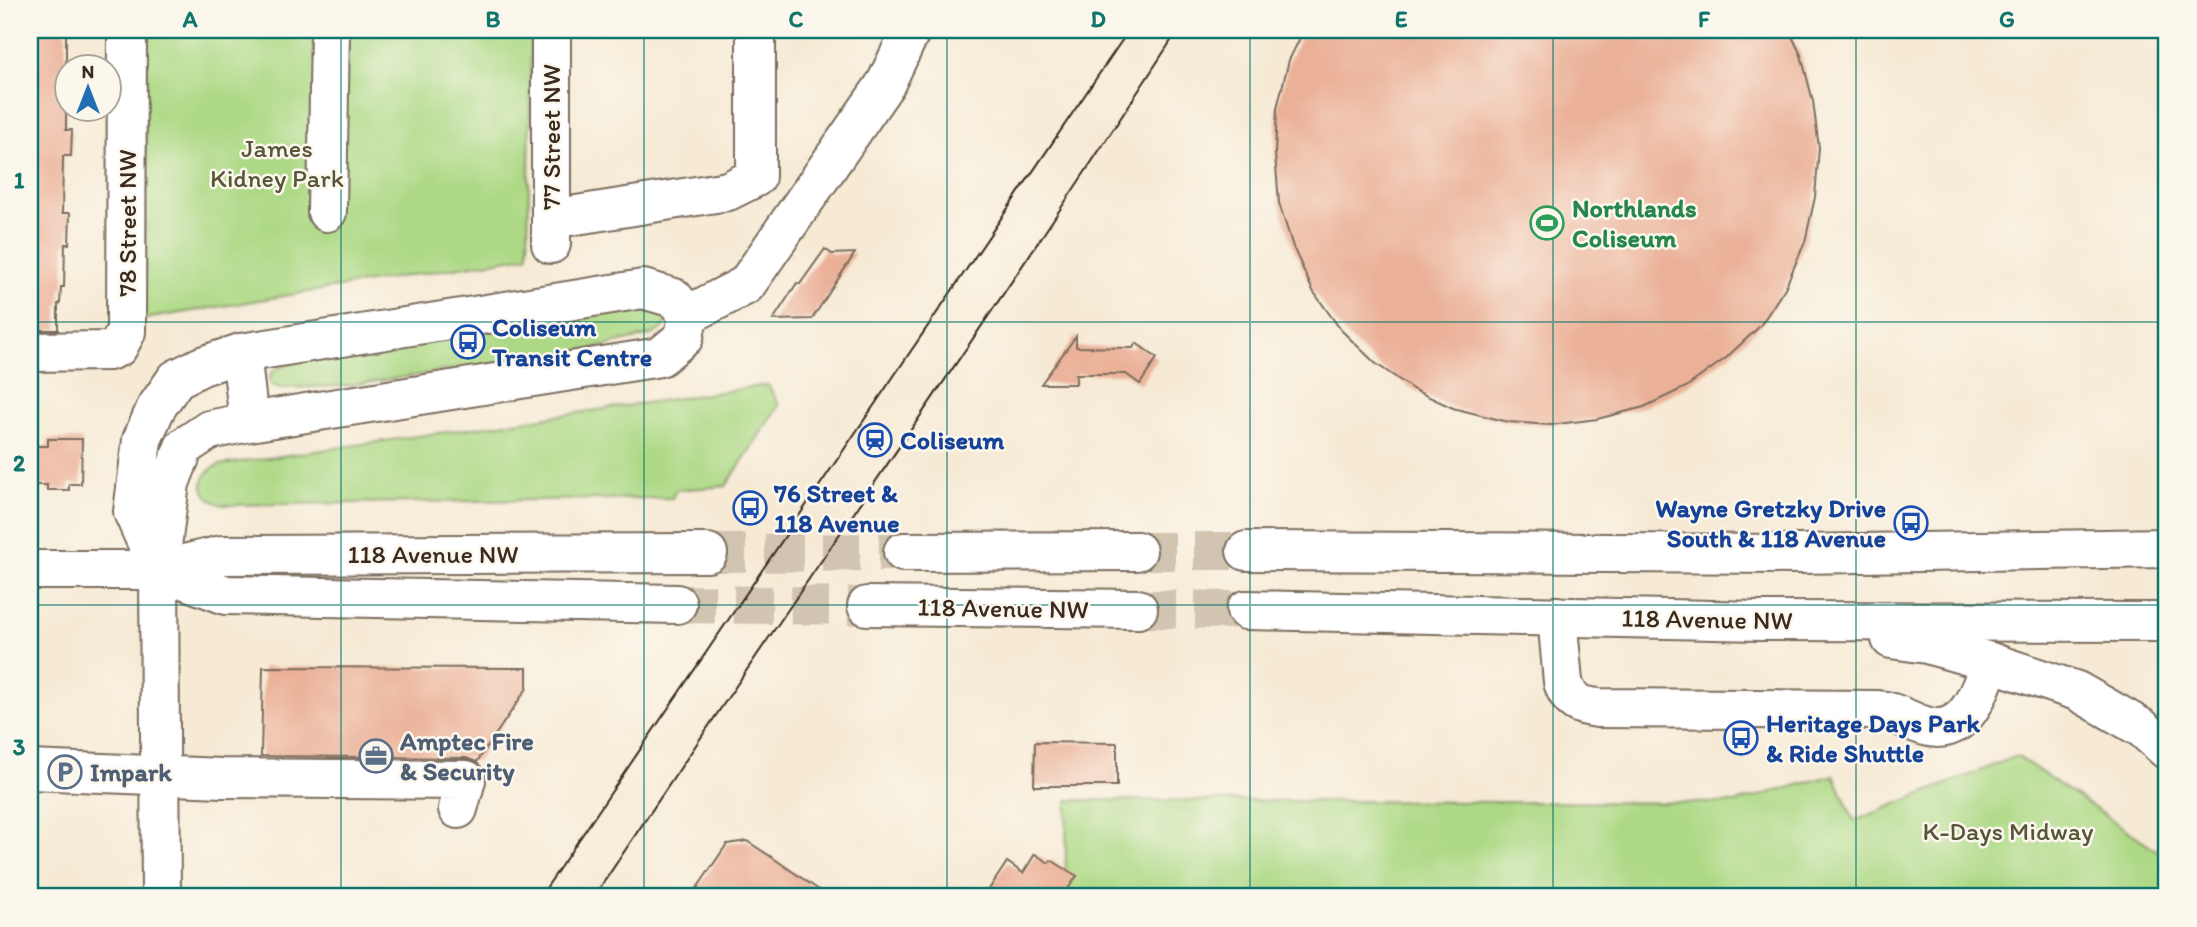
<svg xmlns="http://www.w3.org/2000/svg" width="2197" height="927" viewBox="0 0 2197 927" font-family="Itim,sans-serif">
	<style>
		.green { fill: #add986; stroke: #748252; stroke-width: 2 }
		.building { fill: #ebb198 }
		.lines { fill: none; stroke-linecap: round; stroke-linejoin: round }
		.major-tunnel { stroke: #d1c4b0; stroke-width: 38; stroke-dasharray: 38 19; stroke-linecap: butt }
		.minor-casing { stroke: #7c6d5e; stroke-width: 42 }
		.major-casing { stroke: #7c6d5e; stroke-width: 42 }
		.minor { stroke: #fff; stroke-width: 38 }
		.major { stroke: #fff; stroke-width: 38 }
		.tram { stroke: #3b2a1e; stroke-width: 2 }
		.grid { fill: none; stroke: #0f766e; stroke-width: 2; stroke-opacity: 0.55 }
		.labels { text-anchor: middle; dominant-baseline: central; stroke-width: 5; stroke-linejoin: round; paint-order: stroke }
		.street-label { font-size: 26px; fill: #3b2a1e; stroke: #fbf7ec }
		.park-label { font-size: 26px; fill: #585638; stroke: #fbf7ec }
		.leisure-label { font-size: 26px; font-weight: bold; fill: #27864d; stroke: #fbf7ec; text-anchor: start }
		.transit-label { font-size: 26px; font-weight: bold; fill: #164399; stroke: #fbf7ec; text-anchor: start }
		.service-label { font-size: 26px; font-weight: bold; fill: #4e5e75; stroke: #fbf7ec; text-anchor: start }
		.neatline { fill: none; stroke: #0f766e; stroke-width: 2.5 }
		.grid-label { font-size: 23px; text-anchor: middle; font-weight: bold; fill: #0f766e }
	</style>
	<rect width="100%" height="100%" fill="#fbf7ec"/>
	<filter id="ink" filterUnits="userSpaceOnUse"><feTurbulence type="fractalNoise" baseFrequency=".0143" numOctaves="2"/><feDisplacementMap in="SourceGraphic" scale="14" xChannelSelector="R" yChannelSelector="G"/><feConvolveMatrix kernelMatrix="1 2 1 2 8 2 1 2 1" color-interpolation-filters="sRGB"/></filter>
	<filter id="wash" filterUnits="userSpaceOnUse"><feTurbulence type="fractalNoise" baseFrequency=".00686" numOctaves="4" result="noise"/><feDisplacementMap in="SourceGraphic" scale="28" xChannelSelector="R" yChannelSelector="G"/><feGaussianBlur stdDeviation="1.57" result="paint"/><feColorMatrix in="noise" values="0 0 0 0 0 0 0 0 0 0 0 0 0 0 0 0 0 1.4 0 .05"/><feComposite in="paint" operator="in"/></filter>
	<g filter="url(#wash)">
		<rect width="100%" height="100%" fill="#f6ead5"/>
		<g class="green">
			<path d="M 146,30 L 531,30 L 528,256 L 144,319 Z"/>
			<path d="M 645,309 L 663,312 L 668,319 L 663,328 L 651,335 L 586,350 L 345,386 L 280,388 L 271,384 L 269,379 L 273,370 L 309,357 L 574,316 Z"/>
			<path d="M 768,385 L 779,405 L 726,486 L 676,490 L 672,498 L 223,505 C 199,499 195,475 219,465 Z"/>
			<path d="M 2017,756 L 2167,857 L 2167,897 L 1065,897 L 1067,800 L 1734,803 L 1834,775 L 1854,821 Z"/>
		</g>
		<g id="blocks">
			<g class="building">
				<path d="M 34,30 L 66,30 L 66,130 L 72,130 L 71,156 L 63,156 L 63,158 L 62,213 L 70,213 L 69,244 L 65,244 L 64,287 L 61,287 L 60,304 L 58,304 L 58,330 L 30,330 L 30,42 L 34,42 Z"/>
				<path d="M 1304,30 L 1789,30 L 1801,55 L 1813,101 L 1819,148 L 1815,197 L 1805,242 L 1785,288 L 1760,326 L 1726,358 L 1686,387 L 1644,407 L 1597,419 L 1550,425 L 1508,422 L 1453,408 L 1414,390 L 1375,363 L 1341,330 L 1313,291 L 1293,247 L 1279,203 L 1275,154 L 1277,108 L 1289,60 Z"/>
				<path d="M 825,249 L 832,254 L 855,253 L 812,319 L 773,320 L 797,283 L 800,284 Z"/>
				<path d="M 1076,336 L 1076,347 L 1133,348 L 1136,343 L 1157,358 L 1140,384 L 1126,374 L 1076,374 L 1076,384 L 1041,384 Z"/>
				<path d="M 48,439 L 82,439 L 81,484 L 69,484 L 69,490 L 47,490 L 47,485 L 30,485 L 30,446 L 48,446 Z"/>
				<path d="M 263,667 L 527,668 L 527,688 L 477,762 L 466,758 L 261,756 Z"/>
				<path d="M 1035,742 L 1117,743 L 1117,786 L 1034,786 Z"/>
				<path d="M 747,841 L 773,858 L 829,897 L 691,897 L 727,844 Z"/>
				<path d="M 1035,854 L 1049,863 L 1051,860 L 1077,876 L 1062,897 L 984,897 L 1007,862 L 1023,873 Z"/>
			</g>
		</g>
	</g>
	<g filter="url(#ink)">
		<use href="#blocks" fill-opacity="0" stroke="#7c6d5e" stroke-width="2"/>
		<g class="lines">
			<g class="major-tunnel">
				<path d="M 1137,551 L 1246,551"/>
				<path d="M 708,553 L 903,552"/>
				<path d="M 677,604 L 867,606"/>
				<path d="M 1138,609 L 1246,610"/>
			</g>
			<defs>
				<g id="minor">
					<path d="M 327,212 L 330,30"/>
					<path d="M 551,219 L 728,191 L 756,177 L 756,30"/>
					<path d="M 551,244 L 551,30"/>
					<path d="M 688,315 L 746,285 L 886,83 L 911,30"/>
					<path d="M 30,352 L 109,351 L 118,347 L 126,332 L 127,30"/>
					<path d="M 241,353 L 249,422"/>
					<path d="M 159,570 L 133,512 L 142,440 L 156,408 L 176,379 L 202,366 L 241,353 L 643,289 L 674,298 L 688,315 L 684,337 L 660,357 L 249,422 L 209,430 L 184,447 L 170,483 L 159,570 L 161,897"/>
					<path d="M 1557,616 L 1563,682 C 1569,702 1579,706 1598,708 L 1877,710 C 1897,711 1910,723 1929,727 C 1967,735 1981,689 1990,662"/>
					<path d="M 30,770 L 222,778 L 466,780 L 458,809"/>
				</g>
				<g id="major">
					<path d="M 1246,551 L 1800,554 L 2167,548"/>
					<path d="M 903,552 L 1137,551"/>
					<path d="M 30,570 L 159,570 L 222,555 L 708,553"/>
					<path d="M 159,570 L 226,595 L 677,604"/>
					<path d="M 867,606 L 1138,609"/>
					<path d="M 1246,610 L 1761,621 L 2167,622"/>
					<path d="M 1891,639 L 1927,644 L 1990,662 L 2077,691 L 2142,728 L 2167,750"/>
				</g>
			</defs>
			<use href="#minor" class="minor-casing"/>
			<use href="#major" class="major-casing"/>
			<use href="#minor" class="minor"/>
			<use href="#major" class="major"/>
			<g class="tram">
				<path d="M 540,897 L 1129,30"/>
				<path d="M 594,897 C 786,607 989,323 1178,30"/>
			</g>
		</g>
	</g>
	<path class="grid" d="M 341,30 L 341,897M 644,30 L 644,897M 947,30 L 947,897M 1250,30 L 1250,897M 1553,30 L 1553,897M 1856,30 L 1856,897M 30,322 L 2167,322M 30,605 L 2167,605"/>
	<defs>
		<symbol id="stadium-ring" viewBox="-11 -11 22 22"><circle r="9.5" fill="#fbf7ec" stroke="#2e9e5b" stroke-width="1.5"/><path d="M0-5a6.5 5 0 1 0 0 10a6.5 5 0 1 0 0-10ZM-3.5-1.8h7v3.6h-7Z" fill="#2e9e5b"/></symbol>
		<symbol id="bus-ring" viewBox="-11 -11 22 22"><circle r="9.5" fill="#fbf7ec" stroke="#1a4fb4" stroke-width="1.5"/><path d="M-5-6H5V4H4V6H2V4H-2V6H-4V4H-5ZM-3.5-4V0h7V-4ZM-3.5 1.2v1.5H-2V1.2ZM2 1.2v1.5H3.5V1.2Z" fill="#1a4fb4"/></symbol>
		<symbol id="station-ring" viewBox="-11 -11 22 22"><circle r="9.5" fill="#fbf7ec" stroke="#1a4fb4" stroke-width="1.5"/><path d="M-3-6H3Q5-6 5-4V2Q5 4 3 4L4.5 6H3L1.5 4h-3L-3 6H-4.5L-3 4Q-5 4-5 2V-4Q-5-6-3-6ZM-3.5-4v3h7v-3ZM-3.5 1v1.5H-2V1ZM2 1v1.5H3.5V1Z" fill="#1a4fb4"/></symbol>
		<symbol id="office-ring" viewBox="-11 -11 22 22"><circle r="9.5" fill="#fbf7ec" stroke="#5c6f8a" stroke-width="1.5"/><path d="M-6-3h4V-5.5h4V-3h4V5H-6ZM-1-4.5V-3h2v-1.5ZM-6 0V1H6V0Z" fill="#5c6f8a"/></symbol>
		<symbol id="parking-ring" viewBox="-11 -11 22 22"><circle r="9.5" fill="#fbf7ec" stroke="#5c6f8a" stroke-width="1.5"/><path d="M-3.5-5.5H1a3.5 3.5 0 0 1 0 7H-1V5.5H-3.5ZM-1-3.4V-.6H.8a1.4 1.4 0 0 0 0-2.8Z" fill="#5c6f8a"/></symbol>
	</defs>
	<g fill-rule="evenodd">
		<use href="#stadium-ring" x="1528" y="204" width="38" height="38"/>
		<use href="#bus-ring" x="449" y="323" width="38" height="38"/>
		<use href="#station-ring" x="856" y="421" width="38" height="38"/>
		<use href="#bus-ring" x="731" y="489" width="38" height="38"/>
		<use href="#bus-ring" x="1892" y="504" width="38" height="38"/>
		<use href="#bus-ring" x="1722" y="719" width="38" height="38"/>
		<use href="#office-ring" x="357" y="737" width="38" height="38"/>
		<use href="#parking-ring" x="46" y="753" width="38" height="38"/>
	</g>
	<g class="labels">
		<g class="street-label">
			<text transform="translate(551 137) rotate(-90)">77 Street NW</text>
			<text transform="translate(127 223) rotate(-90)">78 Street NW</text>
			<text x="433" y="554">118 Avenue NW</text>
			<text transform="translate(1003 608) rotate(1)">118 Avenue NW</text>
			<text transform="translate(1707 619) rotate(1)">118 Avenue NW</text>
		</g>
		<g class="park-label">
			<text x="277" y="148">James<tspan x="277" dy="30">Kidney Park</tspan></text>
			<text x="2008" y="831">K-Days Midway</text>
		</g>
		<g class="leisure-label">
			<text x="1572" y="208">Northlands<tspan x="1572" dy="30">Coliseum</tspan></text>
		</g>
		<g class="transit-label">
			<text x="492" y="327">Coliseum<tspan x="492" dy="30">Transit Centre</tspan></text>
			<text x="900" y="440">Coliseum</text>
			<text x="774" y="493">76 Street &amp;<tspan x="774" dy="30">118 Avenue</tspan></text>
			<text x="1886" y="508" text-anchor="end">Wayne Gretzky Drive<tspan x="1886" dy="30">South &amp; 118 Avenue</tspan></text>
			<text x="1766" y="723">Heritage Days Park<tspan x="1766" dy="30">&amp; Ride Shuttle</tspan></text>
		</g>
		<g class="service-label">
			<text x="400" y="741">Amptec Fire<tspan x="400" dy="30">&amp; Security</tspan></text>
			<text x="90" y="772">Impark</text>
		</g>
	</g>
	<rect width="2197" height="927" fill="none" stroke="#fbf7ec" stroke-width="77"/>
	<g transform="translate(88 88)"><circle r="33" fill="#fbf7ec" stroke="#aea59a" stroke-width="2"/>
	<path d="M0-5L12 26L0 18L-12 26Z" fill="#1f6fb2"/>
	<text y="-10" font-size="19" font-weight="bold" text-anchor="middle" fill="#3b2a1e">N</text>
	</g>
	<rect x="38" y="38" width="2120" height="850" class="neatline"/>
	<g class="grid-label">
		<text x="190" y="27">A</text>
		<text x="493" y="27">B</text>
		<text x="796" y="27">C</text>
		<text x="1098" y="27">D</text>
		<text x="1401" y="27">E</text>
		<text x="1704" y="27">F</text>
		<text x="2007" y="27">G</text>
		<text x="19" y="188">1</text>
		<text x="19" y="471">2</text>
		<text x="19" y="755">3</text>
	</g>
</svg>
